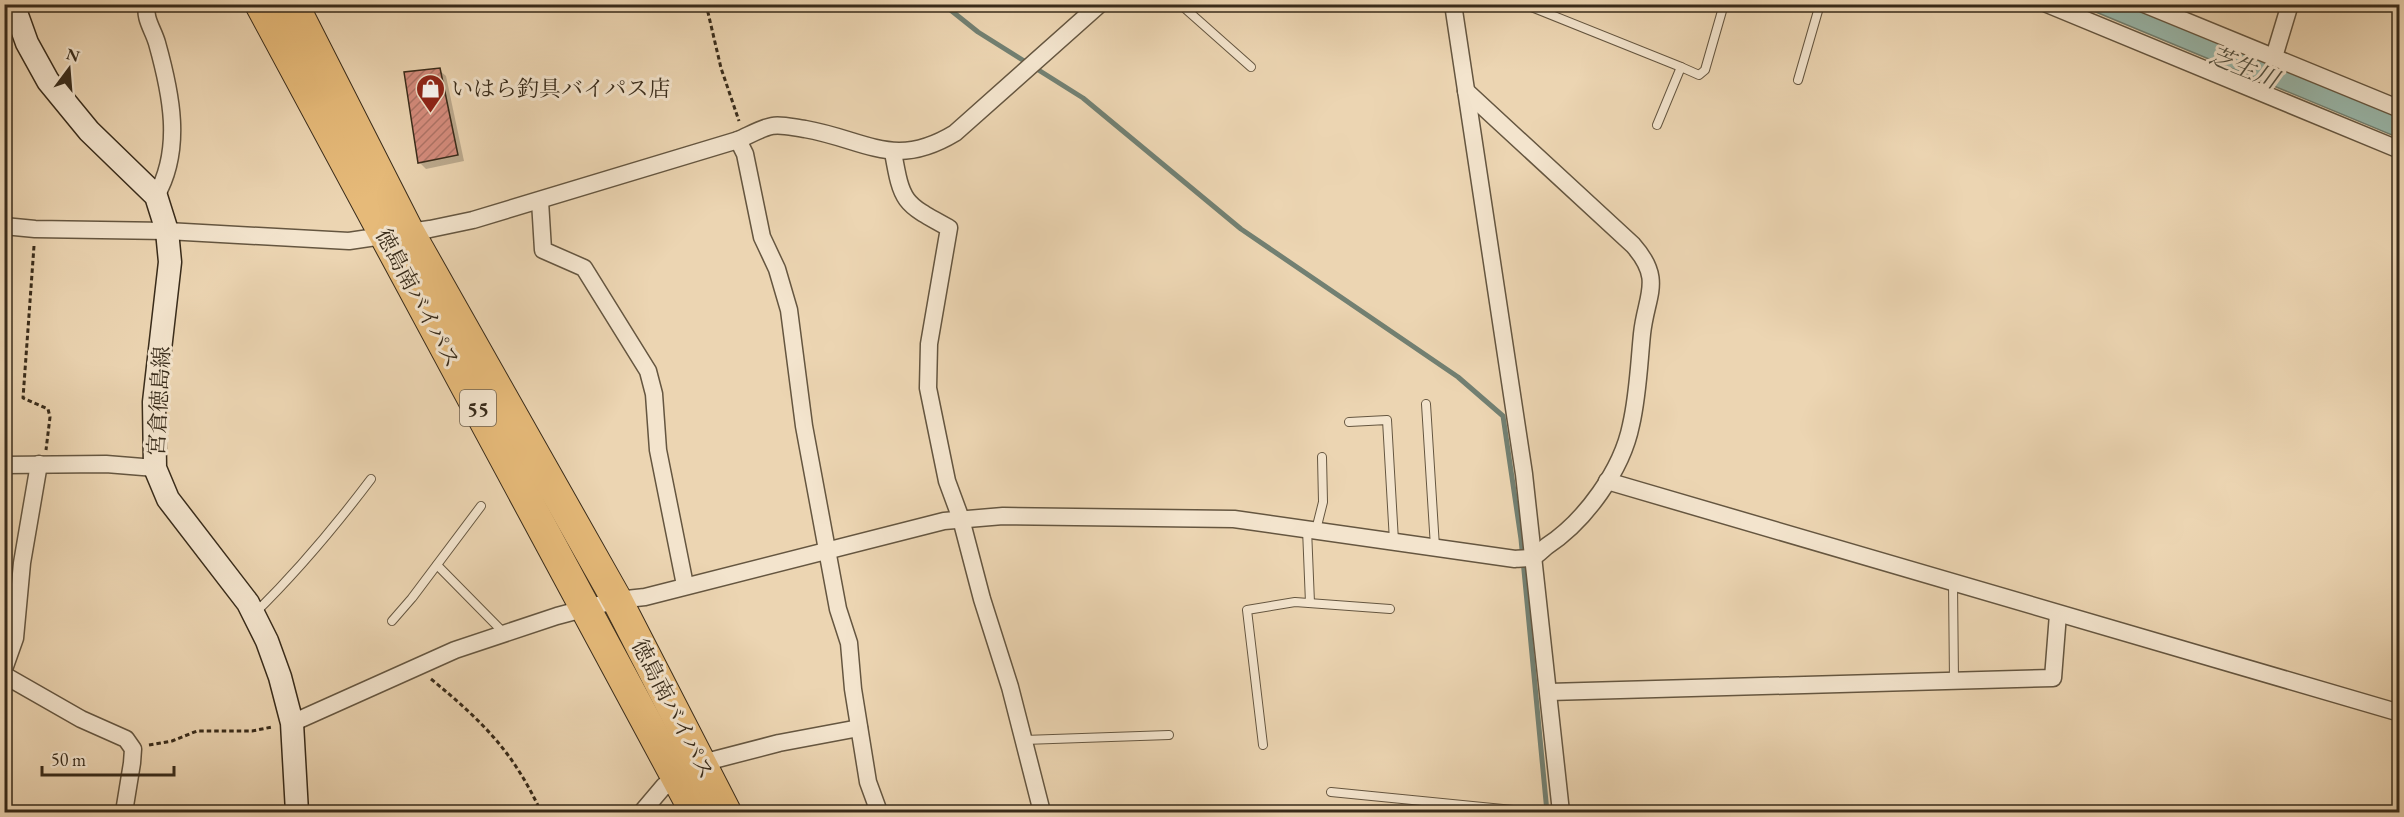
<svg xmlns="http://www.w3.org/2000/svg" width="2404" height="817" viewBox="0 0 2404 817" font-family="'EB Garamond','Noto Serif JP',serif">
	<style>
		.water { fill: #99b9ad; stroke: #728072; stroke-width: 1.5 }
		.shadow { fill: #0003 }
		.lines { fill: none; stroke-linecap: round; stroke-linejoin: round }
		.stream { stroke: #728072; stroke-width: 5 }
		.building { fill: url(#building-hatch); stroke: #382b1a; stroke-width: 1.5 }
		.lane-casing { stroke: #655640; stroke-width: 10 }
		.street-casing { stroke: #655640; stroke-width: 19 }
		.secondary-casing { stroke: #382b1a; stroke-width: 25 }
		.highway-casing { stroke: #382b1a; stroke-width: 32 }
		.path { stroke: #382b1a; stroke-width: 3; stroke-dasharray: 4.5 3; stroke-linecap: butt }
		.lane { stroke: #f3e4cd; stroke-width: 8 }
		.street { stroke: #f3e4cd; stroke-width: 16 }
		.secondary { stroke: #f3e4cd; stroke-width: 22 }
		.highway { stroke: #e6ba79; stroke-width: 30 }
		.labels { text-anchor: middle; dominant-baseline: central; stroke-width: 6; stroke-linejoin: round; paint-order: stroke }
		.shield { fill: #f3e4cd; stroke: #706250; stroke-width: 1.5 }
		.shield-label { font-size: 21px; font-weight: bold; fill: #382b1a }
		.poi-label { font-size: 22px; fill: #382b1a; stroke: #f3e4cd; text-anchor: start }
		.street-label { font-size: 22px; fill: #382b1a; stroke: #f3e4cd }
		.water-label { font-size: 24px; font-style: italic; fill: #504e3f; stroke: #f3e4cd }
	</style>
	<defs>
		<pattern id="building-hatch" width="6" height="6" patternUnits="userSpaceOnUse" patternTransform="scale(1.5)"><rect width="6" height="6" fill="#d58c7d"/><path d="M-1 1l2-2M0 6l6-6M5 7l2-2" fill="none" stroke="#ae7366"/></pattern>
	</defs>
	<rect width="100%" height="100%" fill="#ecd5b2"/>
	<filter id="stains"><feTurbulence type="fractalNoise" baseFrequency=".00333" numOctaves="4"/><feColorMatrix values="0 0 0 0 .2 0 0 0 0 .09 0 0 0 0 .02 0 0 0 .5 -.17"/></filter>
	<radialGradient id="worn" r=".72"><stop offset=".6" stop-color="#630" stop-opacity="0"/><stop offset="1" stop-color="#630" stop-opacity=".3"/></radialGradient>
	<path class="water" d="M 2079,5 L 2132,5 L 2399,114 L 2399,138 Z"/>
	<path class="shadow" d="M 439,70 L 446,76 L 464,161 L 426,169 L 419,162 Z"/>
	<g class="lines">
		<path class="stream" d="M 943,4 L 978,32 L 1083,98 L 1241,229 L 1458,377 L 1503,416 L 1521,539 L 1547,812"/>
	</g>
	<path class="building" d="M 440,68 L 458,155 L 418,163 L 404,72 Z"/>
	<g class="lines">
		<defs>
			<g id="lane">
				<path d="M 1180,4 L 1251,67"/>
				<path d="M 1524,4 L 1681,67"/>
				<path d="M 1798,80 L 1820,4"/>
				<path d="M 1657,125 L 1681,67 L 1699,75 L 1705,70 L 1724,4"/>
				<path d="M 1426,404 L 1435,547"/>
				<path d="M 1349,422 L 1387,420 L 1394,541"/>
				<path d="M 1307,529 L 1310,603"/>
				<path d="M 1316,530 L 1323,502 L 1322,457"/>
				<path d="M 437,565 L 504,633"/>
				<path d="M 1953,583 L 1954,681"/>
				<path d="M 254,614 C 298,571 334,528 371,479"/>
				<path d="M 392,621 L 412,598 L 481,506"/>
				<path d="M 1024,740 L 1169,735"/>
				<path d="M 1263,745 L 1247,610 L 1295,602 L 1390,609"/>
				<path d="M 1331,792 L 1534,812"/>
			</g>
			<g id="street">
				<path d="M 147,4 C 144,19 153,29 157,43 C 171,93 183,149 156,196"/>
				<path d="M 1453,4 L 1524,474 L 1561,812"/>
				<path d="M 2047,4 L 2400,150"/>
				<path d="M 2144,4 L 2400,109"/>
				<path d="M 2274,57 L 2290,4"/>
				<path d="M 738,140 L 745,154 L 762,237 L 777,269 L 789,310 L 804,426 L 838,609 L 849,643 L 853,689 L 868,782 L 879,812"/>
				<path d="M 893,152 C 902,203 903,203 949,228 L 929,344 L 928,388 L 947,481 L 961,519 L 982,599 L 1010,687 L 1042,812"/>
				<path d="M 540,201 L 543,250 L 584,268 L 648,371 L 654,394 L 658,450 L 685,585"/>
				<path d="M 4,226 L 35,229 L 167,231 L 349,241 L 430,229 L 473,220 L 738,140 C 748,136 761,128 772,126 C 782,124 795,128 805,129 C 867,140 894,170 955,133 L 1100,4"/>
				<path d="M 4,465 L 106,464 L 155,468"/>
				<path d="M 1607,481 L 2400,713"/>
				<path d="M 4,669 L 15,638 L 22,563 L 39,464"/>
				<path d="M 4,675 L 81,719 L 126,739 L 133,749 L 132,763 L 124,812"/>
				<path d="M 1549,692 L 2053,678 L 2058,614"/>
				<path d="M 292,723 L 455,650 L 557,616 L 617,600 L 645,597 L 944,521 L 1003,516 L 1234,519 L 1515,559 C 1520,558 1528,559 1533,557 C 1538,555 1543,549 1547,546 C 1585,521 1622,470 1631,425 C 1638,395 1639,364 1642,334 C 1646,295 1664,280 1633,245 L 1466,91"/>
				<path d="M 702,763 L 779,743 L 859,728"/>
				<path d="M 642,812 L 664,786 L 678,779"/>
			</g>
			<path id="secondary" d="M 13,4 L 27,43 L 48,81 L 89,131 L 156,196 L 167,231 L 170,262 L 154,402 L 155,468 L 168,499 L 248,603 L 267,641 L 280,677 L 292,723 L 297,812"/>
			<g id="highway">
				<path d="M 260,4 L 695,812"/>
				<path d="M 293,4 L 409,232 L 617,600 L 726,812"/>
			</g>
		</defs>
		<use href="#lane" class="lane-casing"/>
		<use href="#street" class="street-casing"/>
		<use href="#secondary" class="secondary-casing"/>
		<use href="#highway" class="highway-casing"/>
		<g class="path">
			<path d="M 706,4 L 721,68 L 739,121"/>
			<path d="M 34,246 L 23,398 L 48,409 L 50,417 L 46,450"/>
			<path d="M 431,679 C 482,721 513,751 541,812"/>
			<path d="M 149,745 L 172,741 L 197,731 L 252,731 L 272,727"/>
		</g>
		<use href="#lane" class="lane"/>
		<use href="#street" class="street"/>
		<use href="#secondary" class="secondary"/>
		<use href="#highway" class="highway"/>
	</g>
	<defs>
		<symbol id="shop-pin" viewBox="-11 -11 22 30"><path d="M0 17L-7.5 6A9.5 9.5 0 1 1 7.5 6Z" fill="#8f2418" stroke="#f3e4cd"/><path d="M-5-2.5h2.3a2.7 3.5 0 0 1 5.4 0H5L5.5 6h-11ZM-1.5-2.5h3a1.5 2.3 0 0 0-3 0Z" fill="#fff"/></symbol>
	</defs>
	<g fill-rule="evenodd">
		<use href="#shop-pin" x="414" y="72" width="33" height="45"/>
	</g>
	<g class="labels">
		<rect class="shield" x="460" y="390" width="36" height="36" rx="4.5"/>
		<g class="shield-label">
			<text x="478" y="408">55</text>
		</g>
		<g class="poi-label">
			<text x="451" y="88">いはら釣具バイパス店</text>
		</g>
		<g class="street-label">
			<text transform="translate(418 298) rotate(62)">徳島南バイパス</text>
			<text transform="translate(159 401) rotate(-87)">宮倉徳島線</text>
			<text transform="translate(673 709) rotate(63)">徳島南バイパス</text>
		</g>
		<g class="water-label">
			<text transform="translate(2244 67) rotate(22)">芝生川</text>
		</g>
	</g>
	<rect width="2404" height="817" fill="none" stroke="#ecd5b2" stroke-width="24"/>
	<rect x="6" y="6" width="2392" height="805" fill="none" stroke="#382b1a" stroke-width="3"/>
	<rect x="12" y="12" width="2380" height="793" fill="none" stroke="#382b1a" stroke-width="1.5"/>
	<g transform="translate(69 69) rotate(16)" stroke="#f3e4cd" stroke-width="4.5" paint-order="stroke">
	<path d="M0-4.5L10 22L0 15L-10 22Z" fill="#382b1a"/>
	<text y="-9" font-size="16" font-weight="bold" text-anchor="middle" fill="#382b1a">N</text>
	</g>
	<path d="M42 766v9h132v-9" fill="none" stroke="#382b1a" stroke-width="3"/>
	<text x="51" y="766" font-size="18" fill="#382b1a" stroke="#f3e4cd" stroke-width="4.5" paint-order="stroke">50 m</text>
	<rect width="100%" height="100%" filter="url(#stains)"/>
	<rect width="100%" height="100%" fill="url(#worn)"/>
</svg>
